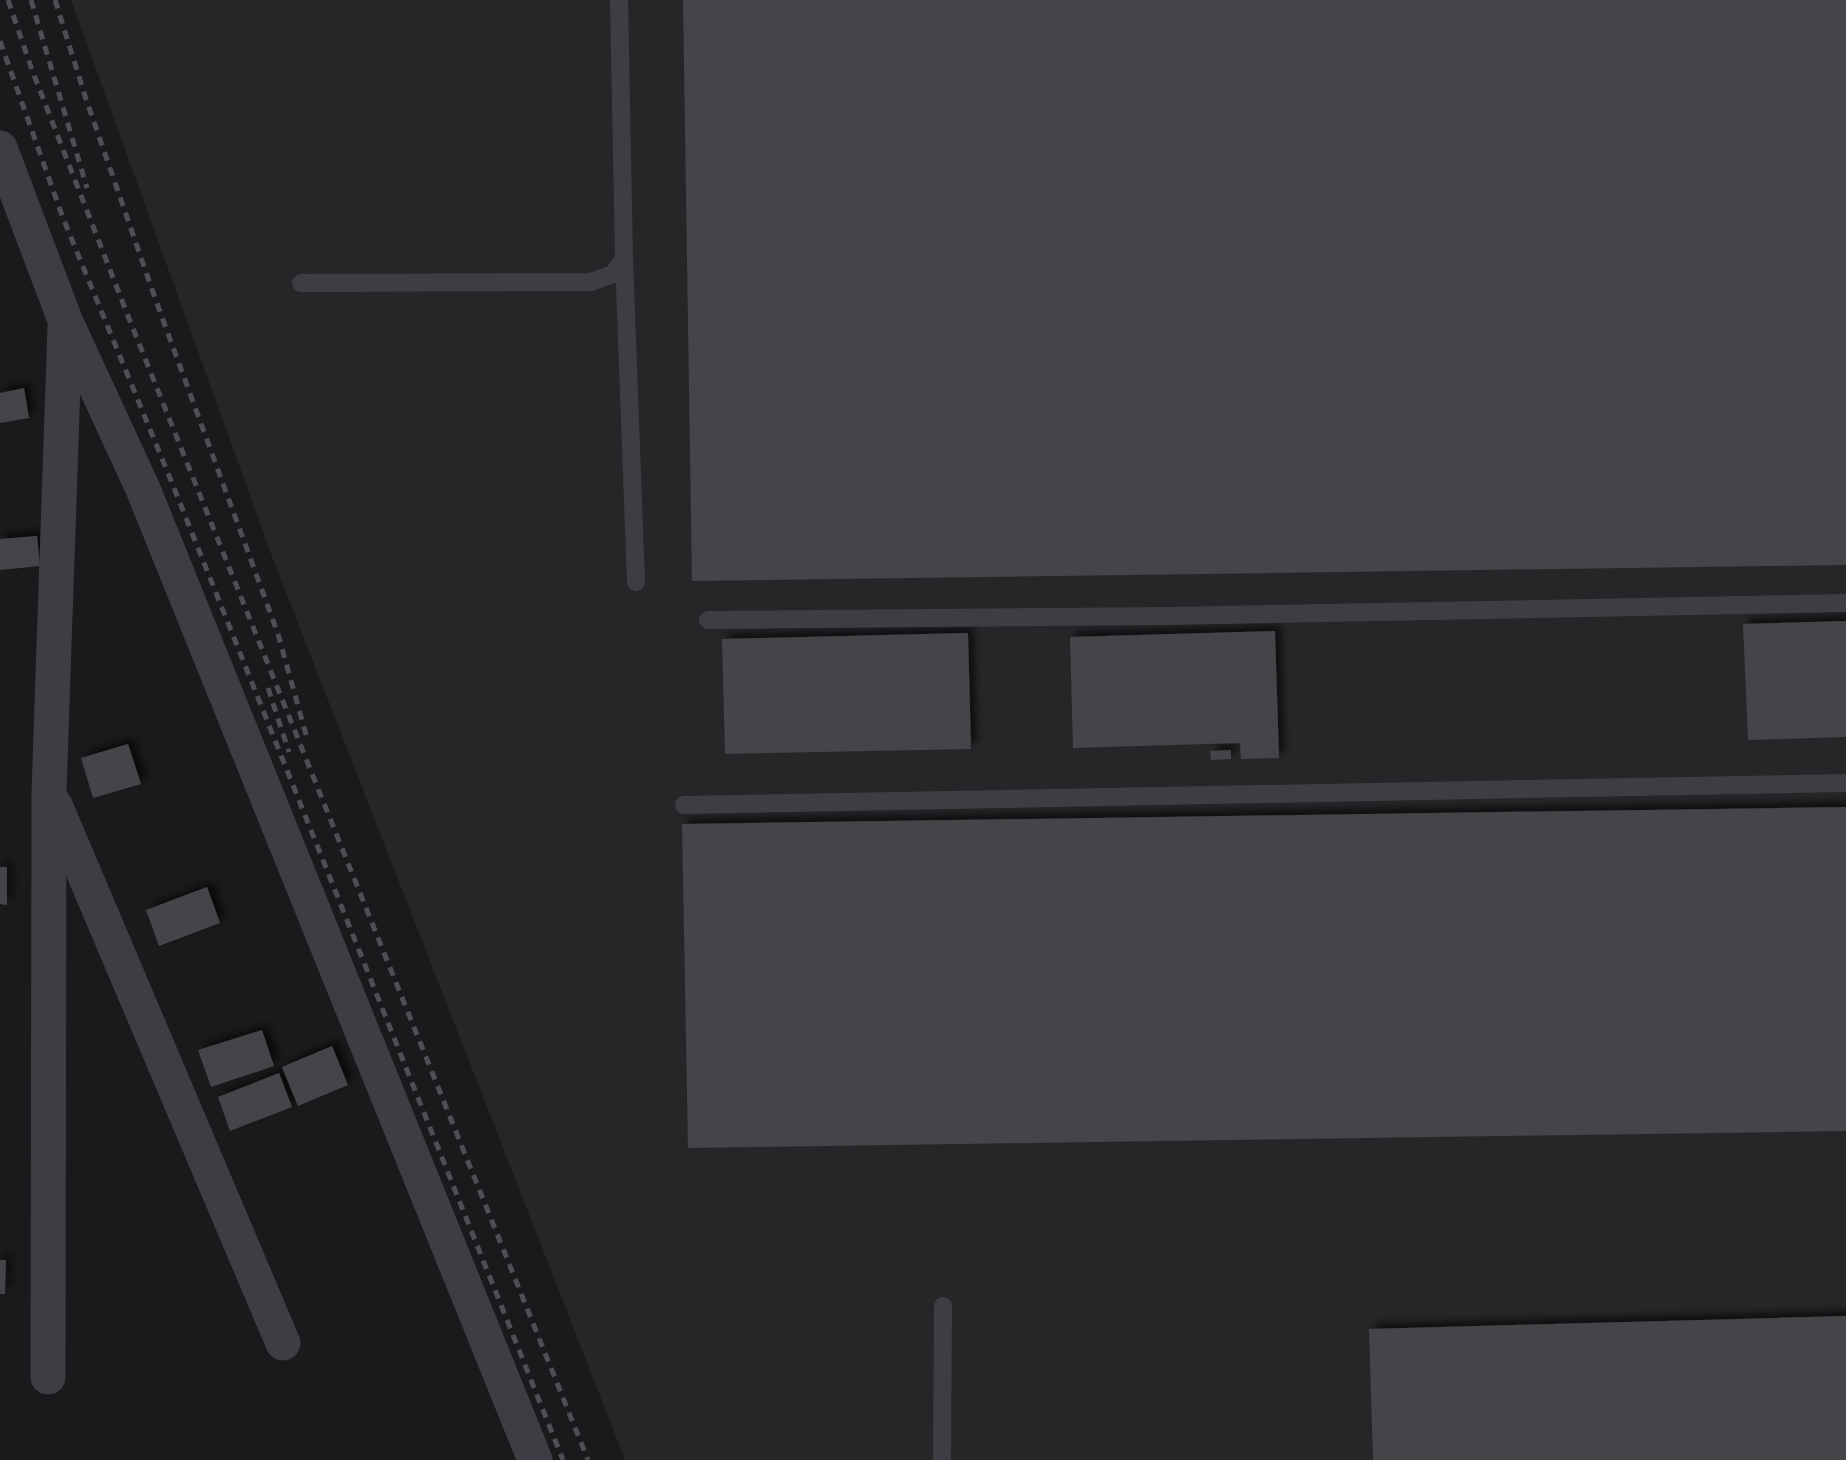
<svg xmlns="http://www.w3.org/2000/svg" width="1846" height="1460" viewBox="0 0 1846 1460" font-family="Karla,sans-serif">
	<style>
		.built { fill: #262629 }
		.building { fill: #444549; filter: url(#shadow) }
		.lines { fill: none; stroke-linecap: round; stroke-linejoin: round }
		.lane { stroke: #3d3d43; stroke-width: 18 }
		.street { stroke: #3d3d43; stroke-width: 35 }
		.rail { stroke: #4e4f56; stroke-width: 5; stroke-dasharray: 9 7; stroke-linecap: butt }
	</style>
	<defs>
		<filter id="shadow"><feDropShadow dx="6" dy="-6" stdDeviation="3.5" flood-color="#0009"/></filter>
	</defs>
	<rect width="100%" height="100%" fill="#1a1a1c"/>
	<path class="built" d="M 71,0 L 1846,0 L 1846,1460 L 625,1460 L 274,562 Z"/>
	<g class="building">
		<path d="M 683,0 L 1846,0 L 1846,565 L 692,581 Z"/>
		<path d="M 24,388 L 29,418 L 0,423 L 0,393 Z"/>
		<path d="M 37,536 L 40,566 L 0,570 L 0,539 Z"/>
		<path d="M 1846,621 L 1846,737 L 1748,740 L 1743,624 Z"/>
		<path d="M 1275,631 L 1279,758 L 1241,759 L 1240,743 L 1073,748 L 1070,637 Z"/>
		<path d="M 968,633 L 971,749 L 725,754 L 722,639 Z"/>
		<path d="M 128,744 L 141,784 L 93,798 L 81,758 Z"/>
		<path d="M 1231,750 L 1231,759 L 1211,760 L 1210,751 Z"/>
		<path d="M 1846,807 L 1846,1131 L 688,1148 L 682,824 Z"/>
		<path d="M 0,867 L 7,867 L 7,905 L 0,904 Z"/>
		<path d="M 207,887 L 220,923 L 159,946 L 146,910 Z"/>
		<path d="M 262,1030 L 274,1066 L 211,1087 L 198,1050 Z"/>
		<path d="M 332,1046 L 348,1085 L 298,1106 L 282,1067 Z"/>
		<path d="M 279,1073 L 292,1107 L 230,1131 L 218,1097 Z"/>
		<path d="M 0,1260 L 6,1260 L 5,1294 L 0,1294 Z"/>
		<path d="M 1846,1316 L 1846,1460 L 1373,1460 L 1369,1329 Z"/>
	</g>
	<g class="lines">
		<g class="lane">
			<path d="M 624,259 L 636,582"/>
			<path d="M 301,283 L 591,282 L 613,274 L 624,259 L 619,0"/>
			<path d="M 708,620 L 1169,616 L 1846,603"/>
			<path d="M 684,805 L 1846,783"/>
			<path d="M 942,1460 L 943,1306"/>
		</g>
		<g class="street">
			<path d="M 0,148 L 65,320 L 143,489 L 535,1460"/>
			<path d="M 55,805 L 283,1343"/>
			<path d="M 48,1377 L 49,791 L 65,327"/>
		</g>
		<g class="rail">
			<path d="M 8,0 L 32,70 L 130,321 L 588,1460"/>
			<path d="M 31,0 L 87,188"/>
			<path d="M 55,0 L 86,99 L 155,298 L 278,634 L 307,738"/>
			<path d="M 0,41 L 63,218 L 170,478 L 563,1460"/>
			<path d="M 268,688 L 289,752"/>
		</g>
	</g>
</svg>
